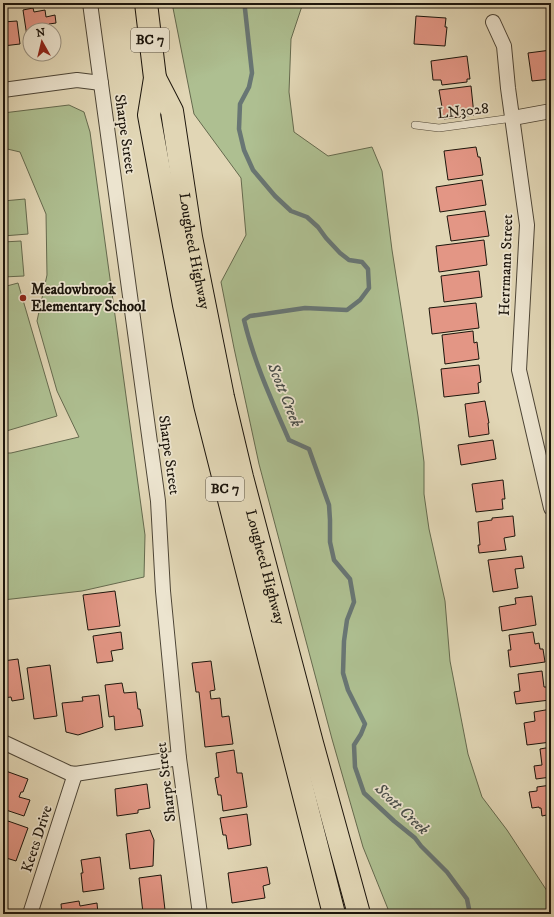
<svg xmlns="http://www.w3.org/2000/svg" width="554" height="917" viewBox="0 0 554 917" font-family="'IM FELL DW Pica',serif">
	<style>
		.green { fill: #aebf91; stroke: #656a4e }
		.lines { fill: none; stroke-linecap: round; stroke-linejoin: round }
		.stream { stroke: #687674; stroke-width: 4.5 }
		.building { fill: #e39685; stroke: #1c150c }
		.lane-casing { stroke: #4d4536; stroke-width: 8 }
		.street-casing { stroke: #4d4536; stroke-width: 16 }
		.primary-casing { stroke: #1c150c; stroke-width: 24 }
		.lane { stroke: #ece4cf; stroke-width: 7 }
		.street { stroke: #ece4cf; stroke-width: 14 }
		.primary { stroke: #e1d6b5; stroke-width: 22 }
		.poi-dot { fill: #8f2418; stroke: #ece4cf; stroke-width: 1.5 }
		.labels { text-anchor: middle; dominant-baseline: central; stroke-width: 3.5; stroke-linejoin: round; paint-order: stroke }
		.shield { fill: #ece4cf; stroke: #5a5346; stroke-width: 1 }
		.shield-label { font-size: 14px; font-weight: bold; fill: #1c150c }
		.street-label { font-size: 15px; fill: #1c150c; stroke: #ece4cf }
		.poi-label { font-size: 15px; font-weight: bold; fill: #1c150c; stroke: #ece4cf; text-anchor: start }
		.water-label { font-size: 16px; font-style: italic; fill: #484d49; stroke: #ece4cf }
	</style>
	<rect width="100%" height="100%" fill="#e1d6b5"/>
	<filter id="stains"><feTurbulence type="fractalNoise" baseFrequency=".005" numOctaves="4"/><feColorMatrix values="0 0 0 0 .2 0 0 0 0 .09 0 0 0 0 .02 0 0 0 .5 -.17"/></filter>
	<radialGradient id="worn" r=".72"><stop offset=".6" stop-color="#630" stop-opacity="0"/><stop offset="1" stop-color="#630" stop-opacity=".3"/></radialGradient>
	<g class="green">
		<path d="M 172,3 L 303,3 L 291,39 L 289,92 L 294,132 L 328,156 L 372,147 L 382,171 L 392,250 L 418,416 L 424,462 L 424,494 L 429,529 L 445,601 L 450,661 L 468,754 L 482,797 L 507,830 L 551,897 L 551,914 L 390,914 L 363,847 L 332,739 L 259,464 L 234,348 L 221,282 L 246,235 L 241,178 L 194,114 Z"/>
		<path d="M 69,105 L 84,112 L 90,132 L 145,535 L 144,577 L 82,591 L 3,600 L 3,453 L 11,453 L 79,437 L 57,391 L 37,321 L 47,275 L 46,214 L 20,152 L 3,148 L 3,113 Z"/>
		<path d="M 25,199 L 28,234 L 3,236 L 3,201 Z"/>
		<path d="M 21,241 L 24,276 L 3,277 L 3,242 Z"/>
		<path d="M 18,283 L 57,416 L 3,432 L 3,287 Z"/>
	</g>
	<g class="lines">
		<path class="stream" d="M 245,3 L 245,9 L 252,73 L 249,87 L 240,104 L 239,129 L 244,150 L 253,170 L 275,196 L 291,211 L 307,217 L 318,227 L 326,238 L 340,253 L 349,260 L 362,262 L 368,269 L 369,288 L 360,300 L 347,310 L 305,308 L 250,316 L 244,320 C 254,362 272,401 289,440 L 309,449 L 329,505 L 330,520 L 330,542 L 334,560 L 350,579 L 354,602 L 347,620 L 344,641 L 343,673 L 348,690 L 365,724 L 361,734 L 354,745 L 355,767 L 364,793 L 394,821 L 415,838 L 421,846 L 447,872 L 467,899 L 470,914"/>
	</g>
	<g class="building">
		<path d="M 33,8 L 34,12 L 45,10 L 46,17 L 55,15 L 56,23 L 49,24 L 50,30 L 30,30 L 30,43 L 28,43 L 23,10 Z"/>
		<path d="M 416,16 L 446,18 L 445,27 L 447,27 L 445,46 L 414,44 Z"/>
		<path d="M 17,21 L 20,44 L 3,46 L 3,22 Z"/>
		<path d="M 551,50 L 551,79 L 532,81 L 528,53 Z"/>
		<path d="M 467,56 L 470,79 L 467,79 L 467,82 L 442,85 L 441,80 L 433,80 L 431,61 Z"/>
		<path d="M 471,86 L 474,115 L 444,119 L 440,109 L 442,107 L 439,90 Z"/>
		<path d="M 476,147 L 478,157 L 480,157 L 483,175 L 448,180 L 444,151 Z"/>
		<path d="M 482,180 L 486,205 L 440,212 L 436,187 Z"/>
		<path d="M 485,211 L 489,236 L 451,241 L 447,216 Z"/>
		<path d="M 484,240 L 487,265 L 439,272 L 436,246 Z"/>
		<path d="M 479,271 L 482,297 L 444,302 L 441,276 Z"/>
		<path d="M 476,303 L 479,328 L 432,334 L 429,308 Z"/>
		<path d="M 473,331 L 474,343 L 477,342 L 479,359 L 445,364 L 442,335 Z"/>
		<path d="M 479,365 L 481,382 L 478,383 L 479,393 L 444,397 L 441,369 Z"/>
		<path d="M 485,401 L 489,423 L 488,423 L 489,434 L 469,437 L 465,404 Z"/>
		<path d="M 493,440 L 496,459 L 461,465 L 458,445 Z"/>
		<path d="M 503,480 L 505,499 L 502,499 L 503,509 L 476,512 L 472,484 Z"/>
		<path d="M 513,516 L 515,536 L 504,538 L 506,550 L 479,553 L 478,545 L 480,545 L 478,522 L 492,520 L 492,518 Z"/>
		<path d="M 522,556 L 524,568 L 515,569 L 518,588 L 493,592 L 488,560 Z"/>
		<path d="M 115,591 L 120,626 L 88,630 L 83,595 Z"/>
		<path d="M 532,596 L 536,625 L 502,631 L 499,607 L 516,604 L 515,598 Z"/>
		<path d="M 121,632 L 123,649 L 111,651 L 113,661 L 97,663 L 93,636 Z"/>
		<path d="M 533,632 L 535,644 L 539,643 L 540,649 L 543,649 L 545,662 L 510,667 L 508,650 L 511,650 L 509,635 Z"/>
		<path d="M 18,659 L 24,699 L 12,701 L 11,697 L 3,698 L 3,661 Z"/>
		<path d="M 211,661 L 215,690 L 210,691 L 211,699 L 220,698 L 222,717 L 229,716 L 233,744 L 205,747 L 199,692 L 196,692 L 192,663 Z"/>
		<path d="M 50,665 L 57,716 L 34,719 L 27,668 Z"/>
		<path d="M 542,671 L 544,687 L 549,687 L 550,700 L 516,704 L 514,692 L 520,691 L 518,674 Z"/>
		<path d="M 122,683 L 124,693 L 136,692 L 138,709 L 140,709 L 143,726 L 115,730 L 114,716 L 109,717 L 105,685 Z"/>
		<path d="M 99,695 L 103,727 L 78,735 L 66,732 L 62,703 L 83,701 L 82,697 Z"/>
		<path d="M 551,709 L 551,742 L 527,745 L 524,723 L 535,721 L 534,712 Z"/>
		<path d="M 551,747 L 551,777 L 536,779 L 534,766 L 542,765 L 540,749 Z"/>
		<path d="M 234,750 L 237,773 L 242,773 L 247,807 L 223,811 L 221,795 L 218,795 L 215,778 L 219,777 L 216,753 Z"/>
		<path d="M 3,770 L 28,779 L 23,792 L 21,792 L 19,797 L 30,800 L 24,816 L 3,809 Z"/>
		<path d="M 147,784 L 150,808 L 138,810 L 138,813 L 117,816 L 115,789 Z"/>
		<path d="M 551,785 L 551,814 L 542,816 L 541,808 L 539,808 L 539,807 L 532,808 L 529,792 L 537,791 L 537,787 Z"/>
		<path d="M 247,814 L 251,845 L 228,849 L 226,835 L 223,835 L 220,818 Z"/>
		<path d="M 8,821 L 28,828 L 16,861 L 3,857 L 3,836 Z"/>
		<path d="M 150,830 L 154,840 L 153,866 L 130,869 L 126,834 Z"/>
		<path d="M 100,857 L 104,889 L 83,892 L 81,873 L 83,873 L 81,860 Z"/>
		<path d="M 267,867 L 270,884 L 263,886 L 265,898 L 232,903 L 228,873 Z"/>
		<path d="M 161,875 L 165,910 L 143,913 L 139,878 Z"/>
		<path d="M 79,901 L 80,906 L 97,903 L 98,914 L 62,914 L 61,904 Z"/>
	</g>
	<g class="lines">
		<defs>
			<path id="lane" d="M 415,125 L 439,128 L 513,118"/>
			<g id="street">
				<path d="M 90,3 L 158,501 L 163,591 L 179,758 L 200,914"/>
				<path d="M 493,22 L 504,46 L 508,88 L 527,225 L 519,370 L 551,508"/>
				<path d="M 3,90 L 77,80 L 101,83"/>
				<path d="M 513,118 L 551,111"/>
				<path d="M 3,742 L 69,773 L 75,774 L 179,758"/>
				<path d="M 30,914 L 75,774"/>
			</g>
			<g id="primary">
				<path d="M 146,3 L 155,78 L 149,115 L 184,305 L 205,405 L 334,914"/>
				<path id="s1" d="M 155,78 L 172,111 L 191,237 L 223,397 L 242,477 L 312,743 L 359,914"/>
			</g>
		</defs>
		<use href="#lane" class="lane-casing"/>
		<use href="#street" class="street-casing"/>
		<use href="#primary" class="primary-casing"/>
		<use href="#lane" class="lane"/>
		<use href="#street" class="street"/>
		<use href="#primary" class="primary"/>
	</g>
	<circle class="poi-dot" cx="23" cy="298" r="4"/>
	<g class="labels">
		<g class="shield">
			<rect x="131" y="28" width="38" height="24" rx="3"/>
			<rect x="206" y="477" width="38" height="24" rx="3"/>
		</g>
		<g class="shield-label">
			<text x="150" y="40">BC 7</text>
			<text x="225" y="489">BC 7</text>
		</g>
		<g class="street-label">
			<text transform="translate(463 111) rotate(-6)">LN3028</text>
			<text transform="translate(125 134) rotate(82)">Sharpe Street</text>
			<text stroke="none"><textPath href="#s1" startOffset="179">Lougheed Highway</textPath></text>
			<text transform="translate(506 265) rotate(-88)">Herrmann Street</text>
			<text transform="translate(169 455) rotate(82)">Sharpe Street</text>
			<text stroke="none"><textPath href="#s1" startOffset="503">Lougheed Highway</textPath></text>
			<text transform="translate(166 782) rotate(-97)">Sharpe Street</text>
			<text transform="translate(37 839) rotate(-72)">Keets Drive</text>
		</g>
		<g class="poi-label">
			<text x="31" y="289">Meadowbrook<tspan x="31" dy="17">Elementary School</tspan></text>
		</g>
		<g class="water-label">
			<text transform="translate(285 395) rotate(68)">Scott Creek</text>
			<text transform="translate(402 809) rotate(43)">Scott Creek</text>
		</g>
	</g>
	<rect width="554" height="917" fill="none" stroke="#e1d6b5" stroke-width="16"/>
	<rect x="4" y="4" width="546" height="909" fill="none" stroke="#1c150c" stroke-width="2"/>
	<rect x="8" y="8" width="538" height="901" fill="none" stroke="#1c150c"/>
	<g transform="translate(42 42) rotate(352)"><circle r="19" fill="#ece4cf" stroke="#999181"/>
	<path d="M0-3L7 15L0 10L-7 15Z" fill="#8f2418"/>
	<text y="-6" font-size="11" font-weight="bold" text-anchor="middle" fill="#1c150c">N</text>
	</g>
	<rect width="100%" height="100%" filter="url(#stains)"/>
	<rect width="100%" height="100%" fill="url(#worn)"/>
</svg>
